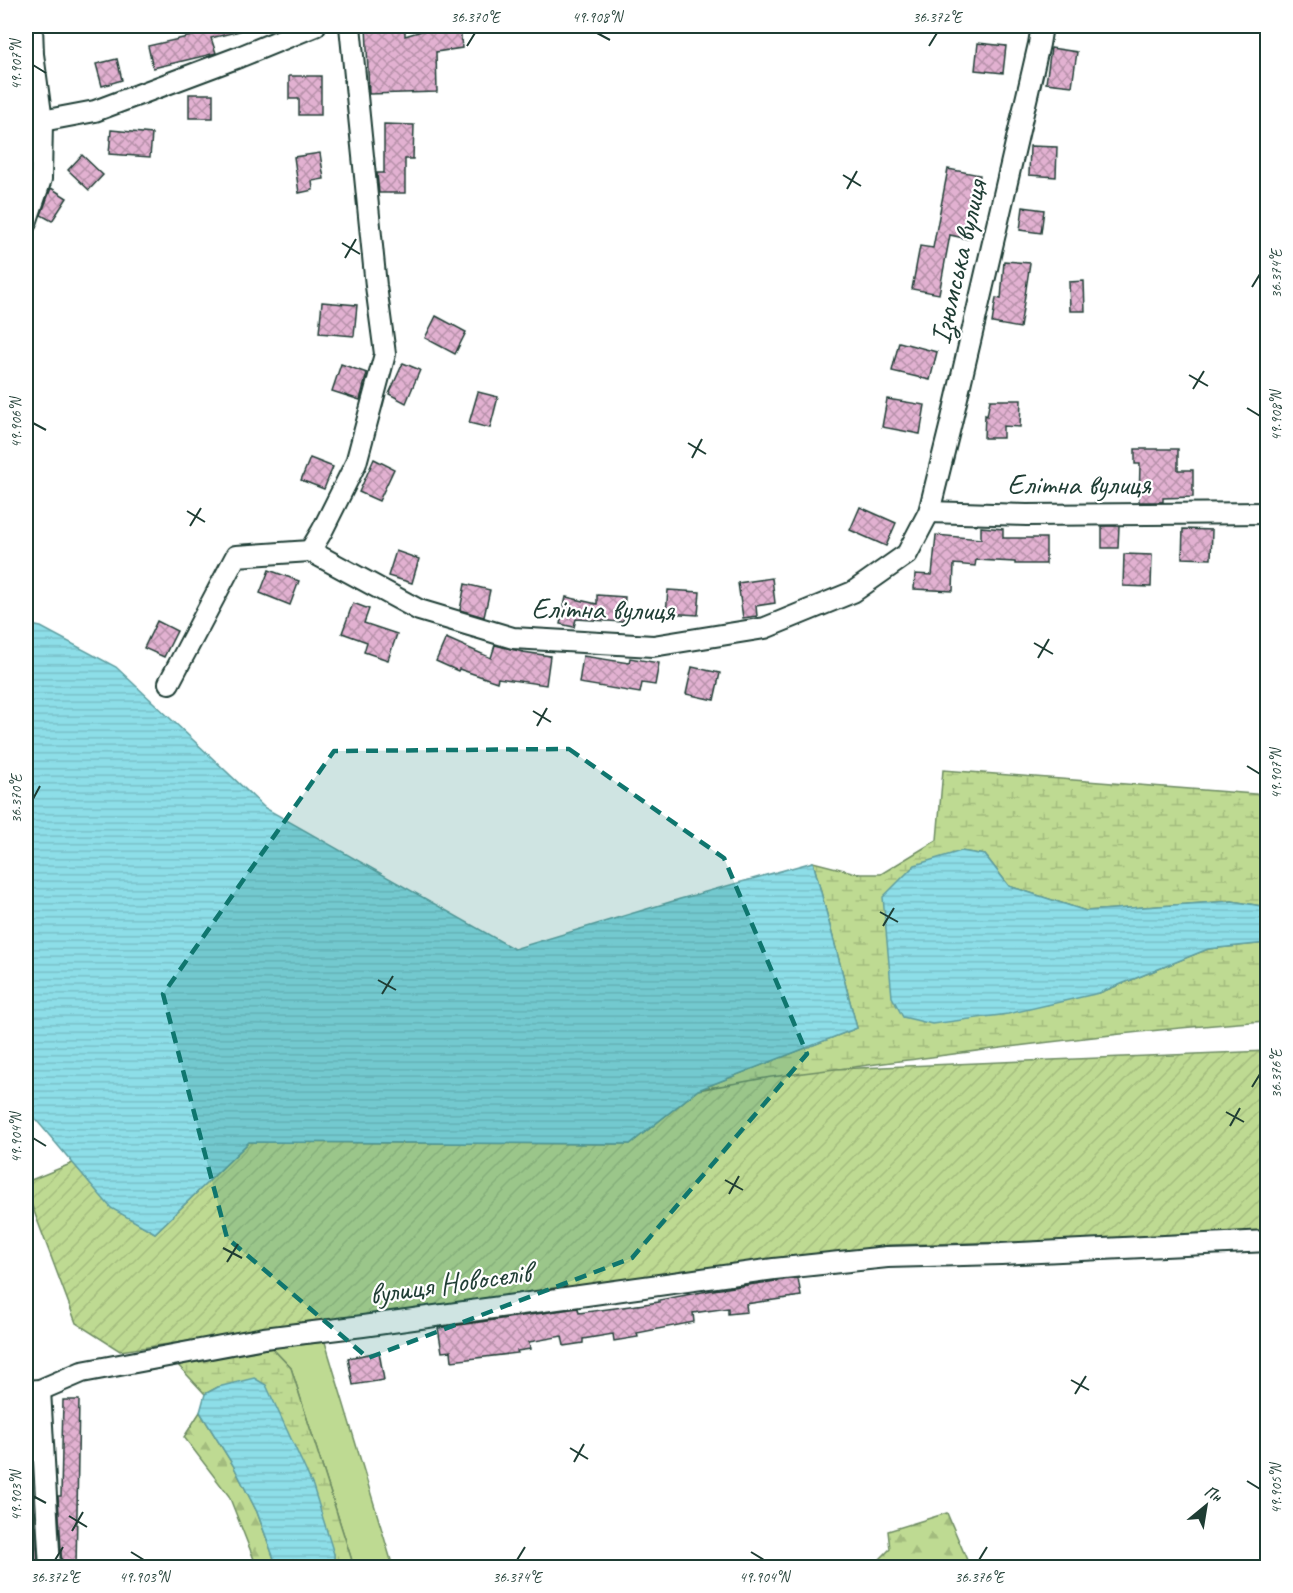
<svg xmlns="http://www.w3.org/2000/svg" width="1293" height="1593" viewBox="0 0 1293 1593" font-family="Caveat,sans-serif">
	<style>
		.grass { fill: #beda92; stroke: #6e8c63; stroke-width: 1.5 }
		.forest { fill: url(#forest-firs); stroke: #6e8c63; stroke-width: 1.5 }
		.wetland { fill: url(#wetland-marsh); stroke: #6e8c63; stroke-width: 1.5 }
		.garden { fill: url(#garden-furrows); stroke: #6e8c63; stroke-width: 1.5 }
		.water { fill: url(#water-rules); stroke: #619ea0; stroke-width: 1.5 }
		.building { fill: url(#building-cross-hatch); stroke: #1f3d34; stroke-width: 1.5 }
		.lines { fill: none; stroke-linecap: round; stroke-linejoin: round }
		.street-casing { stroke: #1f3d34; stroke-width: 24 }
		.street { stroke: #fff; stroke-width: 20 }
		.marked { fill: #0f766e; fill-opacity: 0.2; stroke: #0f766e; stroke-width: 4.5; stroke-dasharray: 12 8; stroke-linejoin: round }
		.ticks { fill: none; stroke: #1f3d34; stroke-width: 2 }
		.labels { text-anchor: middle; dominant-baseline: central; stroke-width: 4.5; stroke-linejoin: round; paint-order: stroke }
		.street-label { font-size: 30px; fill: #1f3d34; stroke: #fff }
		.neatline { fill: none; stroke: #1f3d34; stroke-width: 2 }
		.ticks-label { font-size: 15px; text-anchor: middle; fill: #1f3d34 }
	</style>
	<defs>
		<pattern id="forest-firs" width="22" height="20" patternUnits="userSpaceOnUse" patternTransform="scale(1.5)"><rect width="22" height="20" fill="#beda92"/><path d="M5 1l3.5 6h-7zM16 11l3.5 6h-7z" fill="#a3bc7e"/></pattern>
		<pattern id="wetland-marsh" width="20" height="14" patternUnits="userSpaceOnUse" patternTransform="scale(1.5)"><rect width="20" height="14" fill="#beda92"/><path d="M1 5h8M5 5V1M11 12h8M15 12V8" fill="none" stroke="#a3bc7e"/></pattern>
		<pattern id="garden-furrows" width="10" height="10" patternUnits="userSpaceOnUse" patternTransform="scale(1.5)"><rect width="10" height="10" fill="#beda92"/><path d="M-1 1l2-2M0 10L10 0M9 11l2-2" fill="none" stroke="#a3bc7e"/></pattern>
		<pattern id="water-rules" width="6" height="5" patternUnits="userSpaceOnUse" patternTransform="scale(1.5)"><rect width="6" height="5" fill="#8ddee8"/><path d="M0 2.5h6" fill="none" stroke="#79bfc8"/></pattern>
		<pattern id="building-cross-hatch" width="8" height="8" patternUnits="userSpaceOnUse" patternTransform="scale(1.5)"><rect width="8" height="8" fill="#e2b1d1"/><path d="M0 0l8 8M0 8l8-8" fill="none" stroke="#b791aa"/></pattern>
	</defs>
	<rect width="100%" height="100%" fill="#fff"/>
	<filter id="ink" filterUnits="userSpaceOnUse"><feTurbulence type="fractalNoise" baseFrequency=".0167" numOctaves="2"/><feDisplacementMap in="SourceGraphic" scale="12" xChannelSelector="R" yChannelSelector="G"/><feConvolveMatrix kernelMatrix="1 2 1 2 8 2 1 2 1" color-interpolation-filters="sRGB"/></filter>
	<g filter="url(#ink)">
		<path class="grass" d="M 325,1342 L 393,1567 L 354,1567 L 291,1368 L 272,1348 Z"/>
		<g class="forest">
			<path d="M 200,1412 L 233,1465 L 257,1512 L 277,1567 L 257,1567 L 229,1496 L 184,1437 Z"/>
			<path d="M 947,1513 L 970,1567 L 880,1567 L 879,1560 L 890,1549 L 888,1531 Z"/>
		</g>
		<g class="wetland">
			<path d="M 943,770 L 1267,795 L 1267,907 L 1232,901 L 1086,911 L 1009,886 L 985,855 L 961,851 L 1099,993 L 1208,949 L 1267,943 L 1267,1021 C 1160,1028 1053,1041 946,1055 C 863,1066 780,1076 698,1090 L 857,1028 L 813,862 L 860,874 L 881,874 L 937,840 Z"/>
			<path d="M 272,1348 L 291,1368 L 354,1567 L 334,1567 L 334,1554 L 218,1387 L 205,1394 L 176,1363 Z"/>
		</g>
		<path class="garden" d="M 1267,1051 L 1267,1236 L 889,1245 L 832,1255 L 315,1323 L 120,1351 L 76,1323 L 26,1190 L 26,1182 L 73,1163 L 111,1207 L 155,1233 L 249,1142 L 630,1144 L 698,1090 L 771,1077 L 835,1069 Z"/>
		<g class="water">
			<path d="M 26,624 L 41,627 L 116,667 L 265,808 L 514,949 L 680,899 L 813,862 L 857,1028 L 698,1090 L 630,1144 L 249,1142 L 155,1233 L 111,1208 L 26,1108 Z"/>
			<path d="M 961,851 L 985,855 L 1009,886 L 1086,911 L 1232,901 L 1267,907 L 1267,943 L 1208,949 L 1099,993 L 1008,1014 L 932,1024 L 903,1017 L 892,997 L 883,897 L 915,865 Z"/>
			<path d="M 254,1378 L 266,1385 L 313,1486 L 334,1554 L 334,1567 L 277,1567 L 257,1512 L 233,1465 L 200,1412 L 205,1394 L 218,1387 Z"/>
		</g>
		<g class="building">
			<path d="M 189,26 L 240,26 L 240,31 L 211,38 L 216,53 L 153,68 L 148,46 L 192,36 Z"/>
			<path d="M 366,26 L 405,26 L 405,36 L 438,26 L 460,26 L 462,48 L 436,52 L 437,92 L 369,94 Z"/>
			<path d="M 978,43 L 1006,46 L 1003,73 L 975,70 Z"/>
			<path d="M 1051,48 L 1077,52 L 1072,86 L 1046,83 Z"/>
			<path d="M 117,59 L 122,80 L 102,86 L 96,64 Z"/>
			<path d="M 289,76 L 321,76 L 321,115 L 299,115 L 299,99 L 289,99 Z"/>
			<rect x="189" y="94" width="24" height="24"/>
			<path d="M 384,124 L 414,125 L 413,159 L 405,159 L 405,193 L 379,193 L 377,173 L 384,173 Z"/>
			<path d="M 111,130 L 152,134 L 150,157 L 109,154 Z"/>
			<path d="M 1030,146 L 1057,147 L 1056,177 L 1029,175 Z"/>
			<path d="M 320,153 L 324,179 L 312,181 L 313,190 L 299,193 L 294,157 Z"/>
			<path d="M 82,155 L 103,175 L 89,190 L 68,170 Z"/>
			<path d="M 948,169 L 980,175 L 968,239 L 950,235 L 939,294 L 912,289 L 920,246 L 933,248 Z"/>
			<path d="M 51,188 L 67,198 L 52,221 L 41,215 Z"/>
			<path d="M 1023,207 L 1044,210 L 1041,233 L 1020,230 Z"/>
			<path d="M 1004,261 L 1030,263 L 1020,328 L 992,323 L 996,298 L 1001,299 Z"/>
			<path d="M 1084,281 L 1085,311 L 1070,311 L 1069,282 Z"/>
			<path d="M 322,302 L 357,305 L 354,336 L 319,333 Z"/>
			<path d="M 436,316 L 466,332 L 455,354 L 425,338 Z"/>
			<path d="M 899,342 L 937,352 L 930,380 L 892,371 Z"/>
			<path d="M 403,363 L 420,370 L 406,403 L 389,394 Z"/>
			<path d="M 341,364 L 367,373 L 360,400 L 332,391 Z"/>
			<path d="M 478,392 L 498,397 L 490,428 L 469,423 Z"/>
			<path d="M 887,399 L 925,405 L 920,434 L 882,427 Z"/>
			<path d="M 990,400 L 1021,400 L 1020,427 L 1003,426 L 1003,438 L 984,438 L 985,415 L 987,416 Z"/>
			<path d="M 1135,449 L 1178,449 L 1178,470 L 1193,470 L 1193,497 L 1163,498 L 1163,502 L 1139,502 L 1140,464 L 1135,464 Z"/>
			<path d="M 310,458 L 333,467 L 324,489 L 301,480 Z"/>
			<path d="M 374,459 L 394,469 L 379,501 L 359,492 Z"/>
			<path d="M 860,507 L 896,523 L 886,546 L 850,530 Z"/>
			<path d="M 1102,526 L 1119,526 L 1118,548 L 1102,548 Z"/>
			<path d="M 981,527 L 1003,529 L 1003,538 L 1046,538 L 1046,564 L 1015,564 L 1015,562 L 976,560 L 975,566 L 954,564 L 953,591 L 914,589 L 915,574 L 932,575 L 936,535 L 981,539 Z"/>
			<path d="M 1183,529 L 1212,530 L 1211,559 L 1182,558 Z"/>
			<path d="M 396,551 L 419,559 L 412,583 L 388,576 Z"/>
			<path d="M 1124,554 L 1152,555 L 1151,587 L 1123,586 Z"/>
			<path d="M 269,570 L 299,581 L 290,605 L 260,593 Z"/>
			<path d="M 772,578 L 775,603 L 756,606 L 757,616 L 743,618 L 738,583 Z"/>
			<path d="M 465,584 L 490,590 L 484,617 L 460,610 Z"/>
			<path d="M 668,590 L 700,592 L 698,615 L 666,613 Z"/>
			<path d="M 597,595 L 625,597 L 623,622 L 576,619 L 574,627 L 560,624 L 566,597 L 597,604 Z"/>
			<path d="M 353,603 L 369,609 L 364,623 L 397,634 L 388,660 L 364,652 L 367,642 L 342,633 Z"/>
			<path d="M 157,621 L 177,631 L 164,657 L 144,648 Z"/>
			<path d="M 446,638 L 491,658 L 495,645 L 523,652 L 550,656 L 546,685 L 498,678 L 497,682 L 459,669 L 458,671 L 436,661 Z"/>
			<path d="M 583,656 L 629,663 L 630,658 L 659,663 L 655,685 L 642,683 L 640,693 L 579,683 Z"/>
			<path d="M 692,667 L 720,673 L 714,700 L 686,694 Z"/>
			<path d="M 798,1278 L 801,1296 L 746,1304 L 747,1312 L 728,1314 L 728,1308 L 693,1313 L 694,1322 L 637,1333 L 638,1337 L 614,1341 L 613,1334 L 583,1339 L 583,1343 L 564,1346 L 562,1336 L 529,1342 L 530,1349 L 517,1351 L 518,1353 L 452,1361 L 451,1351 L 442,1352 L 438,1328 L 578,1308 L 579,1313 L 659,1302 L 659,1300 L 713,1290 Z"/>
			<path d="M 379,1352 L 384,1380 L 353,1385 L 348,1358 Z"/>
			<path d="M 63,1400 L 79,1400 L 76,1568 L 62,1568 L 58,1496 L 61,1496 Z"/>
			<path d="M 26,1496 L 34,1496 L 38,1568 L 26,1568 Z"/>
		</g>
		<g class="lines">
			<defs>
				<g id="street">
					<path d="M 42,121 L 95,111 L 239,57 L 315,26"/>
					<path d="M 26,223 L 41,179 L 42,121 L 33,54 L 32,26"/>
					<path d="M 929,512 L 1027,515 L 1268,513"/>
					<path d="M 310,551 L 322,531 L 356,463 L 385,354 L 376,286 L 350,26"/>
					<path d="M 169,683 L 236,556 L 310,551 L 419,610 L 513,638 L 653,646 L 765,628 L 853,592 L 907,554 L 929,512 L 952,419 L 1039,44 L 1042,26"/>
					<path d="M 40,1390 L 50,1568"/>
					<path d="M 26,1391 L 40,1390 L 82,1372 L 264,1338 L 363,1326 L 774,1269 L 887,1257 L 1001,1254 L 1268,1241"/>
				</g>
			</defs>
			<use href="#street" class="street-casing"/>
			<use href="#street" class="street"/>
		</g>
	</g>
	<path class="marked" d="M 569,749 L 724,858 L 807,1054 L 632,1258 L 368,1358 L 227,1238 L 163,994 L 334,751 Z"/>
	<path class="ticks" d="M 597,33 L 610,40M 467,46 L 475,33M 929,46 L 937,33M 33,65 L 46,73M 843,175 L 861,186M 847,189 L 857,171M 342,243 L 360,254M 345,258 L 356,239M 1252,287 L 1260,274M 1189,375 L 1208,386M 1193,389 L 1204,371M 1247,408 L 1260,416M 33,423 L 46,430M 688,443 L 706,454M 692,458 L 702,439M 187,511 L 205,522M 190,526 L 201,508M 1034,643 L 1053,654M 1038,658 L 1049,639M 533,711 L 551,722M 537,726 L 547,708M 1247,766 L 1260,774M 33,799 L 40,786M 880,912 L 898,922M 883,926 L 894,908M 378,980 L 396,990M 382,994 L 393,976M 1252,1087 L 1260,1074M 1226,1112 L 1244,1122M 1230,1126 L 1240,1108M 33,1138 L 46,1146M 725,1180 L 743,1190M 729,1194 L 739,1176M 223,1248 L 242,1258M 227,1262 L 238,1244M 1071,1380 L 1089,1390M 1075,1394 L 1086,1376M 570,1448 L 588,1459M 574,1462 L 584,1444M 1247,1481 L 1260,1489M 33,1496 L 46,1503M 69,1516 L 87,1527M 72,1531 L 83,1512M 131,1552 L 144,1560M 751,1552 L 764,1560M 55,1560 L 63,1547M 517,1560 L 525,1547M 979,1560 L 987,1547"/>
	<g class="labels">
		<g class="street-label">
			<text transform="translate(958 262) rotate(-77)">Ізюмська вулиця</text>
			<text x="1079" y="484">Елітна вулиця</text>
			<text transform="translate(603 609) rotate(1)">Елітна вулиця</text>
			<text transform="translate(450 1283) rotate(-8)">вулиця Новоселів</text>
		</g>
	</g>
	<rect width="1293" height="1593" fill="none" stroke="#fff" stroke-width="66"/>
	<g transform="translate(1206 1506) rotate(30)" stroke="#ffffff" stroke-width="4.5" paint-order="stroke">
	<path d="M0-4.5L10 22L0 15L-10 22Z" fill="#1f3d34"/>
	<text y="-9" font-size="16" font-weight="bold" text-anchor="middle" fill="#1f3d34">Пн</text>
	</g>
	<rect x="33" y="33" width="1227" height="1527" class="neatline"/>
	<g class="ticks-label">
		<text x="475" y="22">36.370°E</text>
		<text x="597" y="22">49.908°N</text>
		<text x="937" y="22">36.372°E</text>
		<text transform="translate(16 65) rotate(-90)" y="5">49.907°N</text>
		<text transform="translate(1276 274) rotate(-90)" y="5">36.374°E</text>
		<text transform="translate(1276 416) rotate(-90)" y="5">49.908°N</text>
		<text transform="translate(16 423) rotate(-90)" y="5">49.906°N</text>
		<text transform="translate(1276 774) rotate(-90)" y="5">49.907°N</text>
		<text transform="translate(16 799) rotate(-90)" y="5">36.370°E</text>
		<text transform="translate(1276 1074) rotate(-90)" y="5">36.376°E</text>
		<text transform="translate(16 1138) rotate(-90)" y="5">49.904°N</text>
		<text transform="translate(1276 1489) rotate(-90)" y="5">49.905°N</text>
		<text transform="translate(16 1496) rotate(-90)" y="5">49.903°N</text>
		<text x="55" y="1582">36.372°E</text>
		<text x="144" y="1582">49.903°N</text>
		<text x="517" y="1582">36.374°E</text>
		<text x="764" y="1582">49.904°N</text>
		<text x="979" y="1582">36.376°E</text>
	</g>
</svg>
